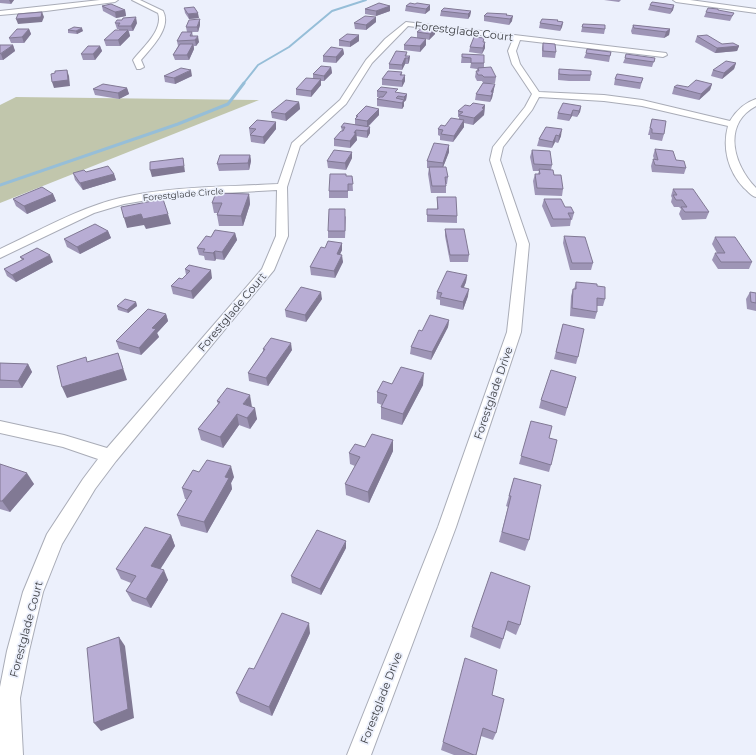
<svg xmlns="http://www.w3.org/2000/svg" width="756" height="755" viewBox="0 0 756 755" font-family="Montserrat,sans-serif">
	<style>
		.green { fill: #c1c6ac }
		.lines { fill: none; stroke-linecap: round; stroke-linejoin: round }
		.stream-far1 { stroke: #96bed8; stroke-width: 2 }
		.stream { stroke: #96bed8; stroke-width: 3 }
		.street-casing { stroke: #a9acb7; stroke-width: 2 }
		.street { fill: #fff; fill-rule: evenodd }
		.wall { fill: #9e95b6 }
		.shaded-wall { fill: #817994 }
		.building { fill: #b8add4; stroke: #817994 }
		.labels { text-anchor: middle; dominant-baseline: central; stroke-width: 3.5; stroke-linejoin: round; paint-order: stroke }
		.far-street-label { font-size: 9px; fill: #3b3d41; stroke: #ecf0fc }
		.street-label { font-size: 11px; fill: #3b3d41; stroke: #ecf0fc }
	</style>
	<rect width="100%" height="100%" fill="#ecf0fc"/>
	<path class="green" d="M 16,97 L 259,100 L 0,203 L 0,105 Z"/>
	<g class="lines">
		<path class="stream-far1" d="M 243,84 L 258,65 L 289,47 L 332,11 L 366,0"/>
		<path class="stream" d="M 0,185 L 178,124 L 228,104 L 244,83"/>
		<defs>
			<g id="street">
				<path d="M 100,0 L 118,0 L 115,2 L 46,11 L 0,15 L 0,11 Z"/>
				<path d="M 132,0 L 140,0 L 163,11 C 172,28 151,48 141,60 L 144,67 L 140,69 L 137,69 L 133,60 C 142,48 164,30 158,13 Z"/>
				<path d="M 673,0 L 690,0 L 756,9 L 756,13 L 676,2 Z"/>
				<path d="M 406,22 L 666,53 L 667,55 L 663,57 L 520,40 L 516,51 L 520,64 L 539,92 L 604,95 L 642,100 L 730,121 C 736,111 744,103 756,99 L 756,106 C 722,124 733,165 756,188 L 756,197 C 751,196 748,191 744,188 C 728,171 722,148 728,126 L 642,106 L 604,101 L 539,97 L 532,110 L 503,147 L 500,160 L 529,244 L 521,332 L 456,527 L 371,755 L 347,755 L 438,527 L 507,332 L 517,244 L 490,160 L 493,147 L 525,107 L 532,94 L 512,64 L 508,51 L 513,39 L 408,26 L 372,63 L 346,104 L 300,146 L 287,187 L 288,236 L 274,270 L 116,461 L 95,489 L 62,544 L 43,592 L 29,651 L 20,698 L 23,755 L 0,755 L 0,687 L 7,651 L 23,592 L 47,534 L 83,479 L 98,459 L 63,447 L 0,433 L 0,421 L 64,435 L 107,448 L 262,269 L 276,236 L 277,190 L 171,196 L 124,204 L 94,213 L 0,258 L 0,249 C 39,231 78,208 120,198 C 171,186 225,187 278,184 L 292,143 L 340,100 L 366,60 L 385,39 Z"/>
			</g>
		</defs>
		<use href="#street" class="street-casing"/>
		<use href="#street" class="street"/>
	</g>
	<g class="wall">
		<path d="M 0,0 L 14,0 L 11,4 L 0,3 Z"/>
		<path d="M 604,0 L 621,0 L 619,2 Z"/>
		<path d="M 415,4 L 430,5 L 430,10 L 425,14 L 405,11 L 406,6 Z"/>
		<path d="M 650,5 L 674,5 L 673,10 L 670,14 L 648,10 Z"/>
		<path d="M 102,6 L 125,10 L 126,16 L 116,18 L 103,11 Z"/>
		<path d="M 390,6 L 390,11 L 376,16 L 365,14 L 365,9 Z"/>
		<path d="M 184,8 L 199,18 L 189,19 L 185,13 Z"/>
		<path d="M 441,11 L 471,11 L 470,16 L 468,19 L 440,16 Z"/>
		<path d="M 706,12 L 734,13 L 730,21 L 704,17 Z"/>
		<path d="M 507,15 L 512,21 L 509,25 L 484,21 L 484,16 Z"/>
		<path d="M 558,21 L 563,22 L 562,27 L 560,31 L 539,28 L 540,23 Z"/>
		<path d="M 376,22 L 366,30 L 355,29 L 354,23 Z"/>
		<path d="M 115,23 L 137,23 L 133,31 L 129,31 L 130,36 L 120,46 L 106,46 L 104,40 L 119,30 L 119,29 L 117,29 Z"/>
		<path d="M 583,24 L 605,29 L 604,34 L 581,32 Z"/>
		<path d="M 200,25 L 198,32 L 192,32 L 193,36 L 199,42 L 196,46 L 194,46 L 194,49 L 189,60 L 175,60 L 173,55 L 178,46 L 177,41 L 187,32 L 186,27 Z"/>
		<path d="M 633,25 L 670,29 L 669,35 L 664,38 L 632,34 L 631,31 Z"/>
		<path d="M 435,28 L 435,34 L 429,40 L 426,39 L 426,45 L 420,52 L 404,50 L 404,45 L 417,38 L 417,32 Z"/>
		<path d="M 29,29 L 31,34 L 24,43 L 11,43 L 9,38 Z"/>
		<path d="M 68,30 L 83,31 L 77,34 L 68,33 Z"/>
		<path d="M 359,35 L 359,41 L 350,47 L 339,46 L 339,40 Z"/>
		<path d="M 697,36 L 722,44 L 739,46 L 737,51 L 715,53 L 695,42 Z"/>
		<path d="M 484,42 L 485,42 L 485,48 L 482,54 L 469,52 L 470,47 Z"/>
		<path d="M 543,43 L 556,52 L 555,58 L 542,57 L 542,48 Z"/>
		<path d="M 0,45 L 13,45 L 15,51 L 3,60 L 0,60 Z"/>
		<path d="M 100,46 L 102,51 L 95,60 L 83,60 L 81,54 Z"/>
		<path d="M 343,49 L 344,54 L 336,63 L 323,62 L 323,56 Z"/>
		<path d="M 611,52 L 609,62 L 584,58 L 586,53 Z"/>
		<path d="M 462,54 L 484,63 L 484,68 L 496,77 L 495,83 L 484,83 L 495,84 L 492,98 L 490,102 L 475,100 L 476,94 L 483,83 L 482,81 L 477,81 L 475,77 L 476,71 L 477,71 L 477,69 L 470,68 L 471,63 L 461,63 Z"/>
		<path d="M 406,56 L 410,56 L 409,62 L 408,64 L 405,64 L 402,70 L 389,69 L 389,64 Z"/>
		<path d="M 625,58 L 655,58 L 652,67 L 623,63 Z"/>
		<path d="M 736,63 L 734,69 L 722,79 L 711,76 L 713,70 Z"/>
		<path d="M 331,67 L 332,73 L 324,81 L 321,81 L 321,85 L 311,97 L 296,95 L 296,89 L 313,78 L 313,74 Z"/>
		<path d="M 559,69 L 591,75 L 590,81 L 569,81 L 558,80 L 558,75 Z"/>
		<path d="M 402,72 L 402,75 L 405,81 L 402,87 L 382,85 L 382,79 Z"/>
		<path d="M 164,76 L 192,76 L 175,84 L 165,82 Z"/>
		<path d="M 643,78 L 640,89 L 614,85 L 615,79 Z"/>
		<path d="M 712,84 L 710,90 L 699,100 L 672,94 L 674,87 L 688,87 Z"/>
		<path d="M 127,88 L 129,94 L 119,99 L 95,95 L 93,89 Z"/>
		<path d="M 377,91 L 407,94 L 406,100 L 404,102 L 404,106 L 402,109 L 377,106 L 377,99 L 379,97 L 377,97 Z"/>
		<path d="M 299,102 L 300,109 L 286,121 L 272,118 L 271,112 Z"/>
		<path d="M 485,105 L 484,115 L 473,125 L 464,123 L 464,127 L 453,142 L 440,140 L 440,136 L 438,135 L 438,129 L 459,119 L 459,117 L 458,117 L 458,111 L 470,106 Z"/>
		<path d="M 581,106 L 580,112 L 577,117 L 572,116 L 569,121 L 557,119 L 558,113 Z"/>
		<path d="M 379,109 L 379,115 L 368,127 L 370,127 L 370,133 L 367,138 L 356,136 L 357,140 L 350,148 L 334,146 L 334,139 L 342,131 L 341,127 L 355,125 L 355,119 L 356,118 L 356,116 Z"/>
		<path d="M 652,119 L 664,134 L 662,141 L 650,139 L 650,135 L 648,135 Z"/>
		<path d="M 276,122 L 276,129 L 264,144 L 251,142 L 249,128 Z"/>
		<path d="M 546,127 L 561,136 L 558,143 L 555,142 L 552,148 L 537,146 L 539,139 Z"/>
		<path d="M 449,145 L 449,152 L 443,167 L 448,177 L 447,184 L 446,184 L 446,193 L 431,193 L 428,174 L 429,168 L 427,168 L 427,161 Z"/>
		<path d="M 655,149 L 676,160 L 686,168 L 684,174 L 652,172 L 651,166 L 653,159 L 654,159 L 653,156 Z"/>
		<path d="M 532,150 L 552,165 L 551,170 L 554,175 L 563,189 L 562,196 L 535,195 L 533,181 L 535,174 L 538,174 L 539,171 L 533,171 L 530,157 Z"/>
		<path d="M 250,155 L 251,161 L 249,170 L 219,171 L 217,164 Z"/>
		<path d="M 352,158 L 346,170 L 328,168 L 327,161 Z"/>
		<path d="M 73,173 L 114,174 L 116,180 L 83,190 L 75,180 Z"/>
		<path d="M 346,176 L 352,176 L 353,191 L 348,191 L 348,198 L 329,198 L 329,191 Z"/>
		<path d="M 673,189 L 709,212 L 706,219 L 682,220 L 679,214 L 681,209 L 679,207 L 674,207 L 671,202 L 672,198 L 671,196 Z"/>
		<path d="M 53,194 L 56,201 L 27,214 L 16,206 L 13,199 Z"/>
		<path d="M 249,194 L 250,204 L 243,226 L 219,226 L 217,215 L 217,213 L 214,213 L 212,203 Z"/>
		<path d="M 437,197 L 457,216 L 457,223 L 427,222 L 427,209 L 437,209 Z"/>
		<path d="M 544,199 L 565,207 L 574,213 L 572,220 L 571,220 L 570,226 L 551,227 L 542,206 Z"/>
		<path d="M 346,216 L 345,238 L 328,238 L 328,231 Z"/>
		<path d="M 445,229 L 469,255 L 468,262 L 450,262 L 445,236 Z"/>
		<path d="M 108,231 L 111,238 L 80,254 L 67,247 L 64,239 Z"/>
		<path d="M 235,233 L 237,240 L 224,260 L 216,259 L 215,261 L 205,260 L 204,256 L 199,255 L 197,248 L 211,237 Z"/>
		<path d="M 564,236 L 593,263 L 591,270 L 570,270 L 563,243 Z"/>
		<path d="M 715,237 L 752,262 L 749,269 L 718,269 L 712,260 L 715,253 L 717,253 L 712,244 Z"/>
		<path d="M 342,243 L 342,250 L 340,254 L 343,262 L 335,278 L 311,275 L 310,267 L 325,248 Z"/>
		<path d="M 20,257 L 53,262 L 16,282 L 7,276 L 4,269 L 22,260 Z"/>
		<path d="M 185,269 L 212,278 L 193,299 L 173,294 L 171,286 L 182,279 L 186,275 Z"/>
		<path d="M 467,275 L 466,282 L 464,287 L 468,296 L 463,310 L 440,305 L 440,300 L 436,299 L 437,292 Z"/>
		<path d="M 576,282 L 597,286 L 605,299 L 603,306 L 597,306 L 597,312 L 595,319 L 570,316 L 571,296 L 573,289 L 574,289 Z"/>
		<path d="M 750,292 L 756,293 L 756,311 L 747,309 L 746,299 Z"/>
		<path d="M 322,299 L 306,322 L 286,317 L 285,310 Z"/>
		<path d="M 136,302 L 137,306 L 128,313 L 118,310 L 117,306 Z"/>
		<path d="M 166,314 L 168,321 L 157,333 L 159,337 L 141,355 L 119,349 L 116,341 Z"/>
		<path d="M 449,320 L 448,327 L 431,360 L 410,354 L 411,347 L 422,331 Z"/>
		<path d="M 563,324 L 578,357 L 576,364 L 554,359 Z"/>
		<path d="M 263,349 L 292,350 L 268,386 L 249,381 L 248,373 L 263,351 Z"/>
		<path d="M 0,363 L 28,364 L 32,372 L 22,388 L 0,388 Z"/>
		<path d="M 576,377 L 565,416 L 539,408 L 541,400 Z"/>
		<path d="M 392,384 L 423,385 L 402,425 L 381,419 L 381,407 L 382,405 L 377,403 L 377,392 Z"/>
		<path d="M 217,401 L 252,407 L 257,419 L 250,429 L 239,425 L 223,448 L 201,440 L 198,429 L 218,404 Z"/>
		<path d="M 531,421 L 549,438 L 551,465 L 549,472 L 519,464 Z"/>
		<path d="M 393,440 L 393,451 L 369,503 L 346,495 L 345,484 L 355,466 L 350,464 L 349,453 Z"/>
		<path d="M 0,464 L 34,484 L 10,512 L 0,509 Z"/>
		<path d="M 199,472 L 234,477 L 231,483 L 232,489 L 207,533 L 181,526 L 177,515 L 187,499 L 185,499 L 182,488 Z"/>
		<path d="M 514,478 L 529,540 L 525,551 L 499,542 L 508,507 L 506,506 Z"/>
		<path d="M 171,535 L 175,546 L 160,569 L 168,580 L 151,608 L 132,601 L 126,591 L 131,583 L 121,579 L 116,569 Z"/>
		<path d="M 346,548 L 321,595 L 292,583 L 291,576 Z"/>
		<path d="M 491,572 L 520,625 L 516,635 L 506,630 L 500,649 L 470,637 L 472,627 Z"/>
		<path d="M 310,633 L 272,716 L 240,702 L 236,693 L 254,669 Z"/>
		<path d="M 492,695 L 496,733 L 493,740 L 481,736 L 476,755 L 454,755 L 441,750 L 443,742 Z"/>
	</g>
	<g class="shaded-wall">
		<path d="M 9,0 L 14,0 L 11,4 Z"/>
		<path d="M 430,5 L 430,10 L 425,14 L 426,9 Z"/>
		<path d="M 674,5 L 673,10 L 670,14 L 672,9 Z"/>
		<path d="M 390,6 L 390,11 L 376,16 L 376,11 Z"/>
		<path d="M 125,10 L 126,16 L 116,18 L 115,12 Z"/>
		<path d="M 471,11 L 470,16 L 468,19 L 468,14 Z"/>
		<path d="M 42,12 L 44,17 L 42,22 L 18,24 L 16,19 Z"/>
		<path d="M 198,13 L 199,18 L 189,19 L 188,14 Z"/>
		<path d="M 513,16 L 512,21 L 509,25 L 510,19 Z"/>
		<path d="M 136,17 L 137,23 L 133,31 L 131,26 Z"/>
		<path d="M 376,17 L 376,22 L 366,30 L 366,25 Z"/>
		<path d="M 200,19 L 200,25 L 198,32 L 197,27 Z"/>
		<path d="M 563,22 L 562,27 L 560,31 L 561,26 Z"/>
		<path d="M 82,28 L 83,31 L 77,34 L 76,31 Z"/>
		<path d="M 435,28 L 435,34 L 429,40 L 430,34 Z"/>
		<path d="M 29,29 L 31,34 L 24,43 L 22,37 Z"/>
		<path d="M 670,29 L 669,35 L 664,38 L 666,32 Z"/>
		<path d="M 128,30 L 130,36 L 120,46 L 118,40 Z"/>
		<path d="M 359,35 L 359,41 L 350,47 L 350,42 Z"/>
		<path d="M 198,36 L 199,42 L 196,46 L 195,40 Z"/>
		<path d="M 426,39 L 426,45 L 420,52 L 420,46 Z"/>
		<path d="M 485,42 L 485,48 L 482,54 L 483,48 Z"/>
		<path d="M 193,44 L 194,49 L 189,60 L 187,55 Z"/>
		<path d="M 13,45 L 15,51 L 3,60 L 1,54 Z"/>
		<path d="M 100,46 L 102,51 L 95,60 L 93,54 Z"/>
		<path d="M 739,46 L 737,51 L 715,53 L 717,48 Z"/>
		<path d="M 343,49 L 344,54 L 336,63 L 336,57 Z"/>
		<path d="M 407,52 L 405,64 L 402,70 L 402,65 L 405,56 Z"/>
		<path d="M 410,56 L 409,62 L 408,64 L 408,58 Z"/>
		<path d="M 736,63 L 734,69 L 722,79 L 724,73 Z"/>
		<path d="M 331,67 L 332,73 L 324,81 L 324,76 Z"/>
		<path d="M 67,70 L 69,76 L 70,86 L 54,88 L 52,82 Z"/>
		<path d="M 191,70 L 192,76 L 175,84 L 174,78 Z"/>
		<path d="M 405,75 L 405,81 L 402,87 L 402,81 Z"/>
		<path d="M 321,79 L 321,85 L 311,97 L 311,91 Z"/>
		<path d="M 495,84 L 492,98 L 490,102 L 491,96 L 491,92 Z"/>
		<path d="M 712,84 L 710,90 L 699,100 L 701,94 Z"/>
		<path d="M 127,88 L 129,94 L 119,99 L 118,93 Z"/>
		<path d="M 407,94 L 406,100 L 404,102 L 404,106 L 402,109 L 402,103 L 404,100 L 404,97 Z"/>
		<path d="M 299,102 L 300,109 L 286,121 L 285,114 Z"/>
		<path d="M 485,105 L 484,115 L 473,125 L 474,118 L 482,108 Z"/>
		<path d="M 581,106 L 580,112 L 577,117 L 579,111 Z"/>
		<path d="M 379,109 L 379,115 L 367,127 L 367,121 Z"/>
		<path d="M 573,110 L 572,116 L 569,121 L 571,115 Z"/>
		<path d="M 464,120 L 464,127 L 453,142 L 454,136 Z"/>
		<path d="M 276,122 L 276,129 L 264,144 L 263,137 Z"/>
		<path d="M 370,127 L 370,133 L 367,138 L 367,131 Z"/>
		<path d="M 562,129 L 561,136 L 558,143 L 559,136 Z"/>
		<path d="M 356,130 L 357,140 L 350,148 L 350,141 L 354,133 Z"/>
		<path d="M 556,135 L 555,142 L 552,148 L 553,142 Z"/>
		<path d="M 449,145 L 449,152 L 442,170 L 443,163 Z"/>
		<path d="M 352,152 L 352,158 L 346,170 L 345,163 Z"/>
		<path d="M 250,155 L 251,161 L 249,170 L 248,163 Z"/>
		<path d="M 183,158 L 185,172 L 152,177 L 150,170 Z"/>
		<path d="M 114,174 L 116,180 L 83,190 L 80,183 Z"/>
		<path d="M 53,194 L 56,201 L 27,214 L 24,206 Z"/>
		<path d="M 249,194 L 250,204 L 243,226 L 241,216 Z"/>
		<path d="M 141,214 L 168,214 L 171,224 L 146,229 L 144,225 L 127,228 L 124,218 Z"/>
		<path d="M 108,231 L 111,238 L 80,254 L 77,247 Z"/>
		<path d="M 235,233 L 237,240 L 224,260 L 222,252 Z"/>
		<path d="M 342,243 L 342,250 L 337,261 L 337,254 Z"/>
		<path d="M 215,251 L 216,259 L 215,261 L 213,253 Z"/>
		<path d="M 50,255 L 53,262 L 16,282 L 12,275 Z"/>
		<path d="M 342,255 L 343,262 L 335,278 L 334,271 Z"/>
		<path d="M 211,270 L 212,278 L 193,299 L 191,291 Z"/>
		<path d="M 467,275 L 466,282 L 461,294 L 461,287 Z"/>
		<path d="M 469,289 L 468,296 L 463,310 L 463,302 Z"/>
		<path d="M 321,292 L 322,299 L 306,322 L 305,315 Z"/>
		<path d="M 136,302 L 137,306 L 128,313 L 127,310 Z"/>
		<path d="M 166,314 L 168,321 L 157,333 L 159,337 L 141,355 L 139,348 L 152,328 Z"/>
		<path d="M 449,320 L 448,327 L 431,360 L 432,352 Z"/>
		<path d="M 291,343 L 292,350 L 268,386 L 266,378 Z"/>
		<path d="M 118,353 L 127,380 L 67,398 L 62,387 Z"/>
		<path d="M 28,364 L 32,372 L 22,388 L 18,381 Z"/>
		<path d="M 424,373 L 423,385 L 402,425 L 403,414 Z"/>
		<path d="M 250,395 L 252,407 L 243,404 Z"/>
		<path d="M 255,408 L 257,419 L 250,429 L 247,418 Z"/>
		<path d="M 237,414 L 239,425 L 223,448 L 220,437 Z"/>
		<path d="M 393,440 L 393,451 L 369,503 L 368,492 Z"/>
		<path d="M 231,466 L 234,477 L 231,483 L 232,489 L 207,533 L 204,522 L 225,477 Z"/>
		<path d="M 27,473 L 34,484 L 10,512 L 2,501 Z"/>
		<path d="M 171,535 L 175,546 L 156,576 L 151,566 Z"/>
		<path d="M 346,541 L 346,548 L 321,595 L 320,589 Z"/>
		<path d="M 164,570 L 168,580 L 151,608 L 146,599 Z"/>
		<path d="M 309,623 L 310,633 L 272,716 L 269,707 Z"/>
		<path d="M 119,637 L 125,646 L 134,718 L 101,731 L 94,723 Z"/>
	</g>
	<g class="building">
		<path d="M 652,2 L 674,5 L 672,9 L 650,5 Z"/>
		<path d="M 379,3 L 390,6 L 376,11 L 365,9 Z"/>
		<path d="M 410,3 L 415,4 L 417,3 L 430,5 L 426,9 L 406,6 Z"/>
		<path d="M 111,4 L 125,10 L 115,12 L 102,6 Z"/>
		<path d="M 194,7 L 198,13 L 188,14 L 184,8 Z"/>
		<path d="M 444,8 L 471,11 L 468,14 L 441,11 Z"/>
		<path d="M 708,8 L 718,9 L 718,10 L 734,13 L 732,16 L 706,12 Z"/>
		<path d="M 42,12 L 41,17 L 16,19 L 18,14 Z"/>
		<path d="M 487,13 L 507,14 L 506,15 L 513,16 L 510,19 L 484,16 Z"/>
		<path d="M 365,16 L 376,17 L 366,25 L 354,23 Z"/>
		<path d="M 136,17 L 131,26 L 118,26 L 120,23 L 115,23 L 117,20 L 122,20 L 123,18 Z"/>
		<path d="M 200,19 L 197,27 L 186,27 L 189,20 Z"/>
		<path d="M 542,19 L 558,20 L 557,21 L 563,22 L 561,26 L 540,23 Z"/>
		<path d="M 583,24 L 605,25 L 605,29 L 582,27 Z"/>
		<path d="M 633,25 L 670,29 L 666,32 L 634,28 Z"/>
		<path d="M 74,27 L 82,28 L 76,31 L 68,30 Z"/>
		<path d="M 423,27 L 435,28 L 430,34 L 417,32 Z"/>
		<path d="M 17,29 L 29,29 L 22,37 L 9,38 Z"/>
		<path d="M 115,30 L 128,30 L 118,40 L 104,40 Z"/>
		<path d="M 182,32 L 192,32 L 190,36 L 198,36 L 195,40 L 177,41 Z"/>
		<path d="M 347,34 L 359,35 L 350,42 L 339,40 Z"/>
		<path d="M 707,35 L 722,44 L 733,43 L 739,46 L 717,48 L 697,36 Z"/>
		<path d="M 411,37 L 426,39 L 420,46 L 404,45 Z"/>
		<path d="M 474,37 L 484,38 L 483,42 L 485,42 L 483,48 L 470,47 Z"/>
		<path d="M 543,43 L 555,44 L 556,52 L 543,51 Z"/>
		<path d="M 180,44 L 193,44 L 187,55 L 173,55 Z"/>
		<path d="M 0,45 L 13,45 L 0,54 Z"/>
		<path d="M 88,46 L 100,46 L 93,54 L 81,54 Z"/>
		<path d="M 331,47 L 343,49 L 336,57 L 323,56 Z"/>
		<path d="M 587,49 L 611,52 L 610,56 L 586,53 Z"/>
		<path d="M 396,51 L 407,52 L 405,56 L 410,56 L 408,58 L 405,58 L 402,65 L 389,64 Z"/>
		<path d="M 462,54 L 484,55 L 484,63 L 471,63 L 471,58 L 462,57 Z"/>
		<path d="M 626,54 L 655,58 L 654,62 L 625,58 Z"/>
		<path d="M 726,61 L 736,63 L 724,73 L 713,70 Z"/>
		<path d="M 321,66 L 331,67 L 324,76 L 313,74 Z"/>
		<path d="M 491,67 L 496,77 L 484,77 L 482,75 L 478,75 L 476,71 L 479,71 L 478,68 Z"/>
		<path d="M 181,68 L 191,70 L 174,78 L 164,76 Z"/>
		<path d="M 559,69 L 591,71 L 591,75 L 570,75 L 559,74 Z"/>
		<path d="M 67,70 L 68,80 L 52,82 L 51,74 L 55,73 L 55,71 Z"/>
		<path d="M 388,71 L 402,72 L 400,75 L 405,75 L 402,81 L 382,79 Z"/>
		<path d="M 617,74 L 643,78 L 641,83 L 615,79 Z"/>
		<path d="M 306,78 L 321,79 L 311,91 L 296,89 Z"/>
		<path d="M 696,80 L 712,84 L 701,94 L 674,87 L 677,85 L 688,87 Z"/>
		<path d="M 483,83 L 495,84 L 491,92 L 493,92 L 491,96 L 476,94 Z"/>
		<path d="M 103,84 L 127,88 L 118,93 L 93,89 Z"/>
		<path d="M 381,87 L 398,89 L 395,92 L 407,94 L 404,97 L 398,96 L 396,98 L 404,100 L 402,103 L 377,99 L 380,97 L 383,97 L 387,92 L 377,91 Z"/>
		<path d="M 286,100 L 299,102 L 285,114 L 271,112 Z"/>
		<path d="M 473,103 L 485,105 L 482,108 L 484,109 L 474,118 L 459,115 L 463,112 L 458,111 L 465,105 L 470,106 Z"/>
		<path d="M 563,103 L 581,106 L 579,111 L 573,110 L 571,115 L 558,113 Z"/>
		<path d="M 366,106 L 379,109 L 367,121 L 355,119 L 358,116 L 356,116 Z"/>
		<path d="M 451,118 L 464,120 L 454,136 L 441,134 L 443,130 L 438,129 L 441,125 L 445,126 Z"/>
		<path d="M 652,119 L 666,121 L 664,134 L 652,133 L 652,129 L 650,128 Z"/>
		<path d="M 257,120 L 276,122 L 263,137 L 250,135 L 256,129 L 249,128 Z"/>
		<path d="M 344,123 L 370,127 L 367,131 L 356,130 L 354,133 L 356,133 L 350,141 L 334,139 L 341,131 L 343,131 L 345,127 L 341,127 Z"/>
		<path d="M 546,127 L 562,129 L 559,136 L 556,135 L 553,142 L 539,139 Z"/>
		<path d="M 434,143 L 449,145 L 443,163 L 427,161 Z"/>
		<path d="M 655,149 L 673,151 L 676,160 L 684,161 L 686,168 L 655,165 L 653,159 L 658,160 Z"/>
		<path d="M 334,150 L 352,152 L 345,163 L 327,161 Z"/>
		<path d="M 532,150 L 550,151 L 552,165 L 534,164 Z"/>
		<path d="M 220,155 L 250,155 L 248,163 L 217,164 Z"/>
		<path d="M 183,158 L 184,166 L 150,170 L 150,162 Z"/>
		<path d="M 108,166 L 114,174 L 80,183 L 73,173 L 84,170 L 86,172 Z"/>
		<path d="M 429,167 L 446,167 L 448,177 L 445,177 L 446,186 L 432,186 Z"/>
		<path d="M 539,169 L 553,170 L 554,175 L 561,175 L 563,189 L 537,188 L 535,174 L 540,174 Z"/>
		<path d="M 330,174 L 346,174 L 346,176 L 352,176 L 353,184 L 348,184 L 348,191 L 329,191 Z"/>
		<path d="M 42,187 L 53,194 L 24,206 L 13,199 Z"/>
		<path d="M 673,189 L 693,189 L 709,212 L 685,212 L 681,207 L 687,207 L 682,200 L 676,200 L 673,195 L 677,195 Z"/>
		<path d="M 216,193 L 249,194 L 241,216 L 217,215 L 222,203 L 212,203 Z"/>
		<path d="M 437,197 L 456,197 L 457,216 L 427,215 L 427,209 L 438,209 Z"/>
		<path d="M 163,199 L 168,214 L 143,219 L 141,214 L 124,218 L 121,207 Z"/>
		<path d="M 544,199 L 561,199 L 565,207 L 571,207 L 574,213 L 568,213 L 571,219 L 553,219 Z"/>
		<path d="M 329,209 L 345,209 L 345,231 L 328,231 Z"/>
		<path d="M 95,224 L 108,231 L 77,247 L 64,239 Z"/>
		<path d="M 445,229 L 464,229 L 469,255 L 450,255 Z"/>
		<path d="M 215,230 L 235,233 L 222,252 L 215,251 L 213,253 L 203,252 L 205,249 L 197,248 L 206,236 L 211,237 Z"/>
		<path d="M 564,236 L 585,237 L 593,263 L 572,263 Z"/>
		<path d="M 715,237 L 735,237 L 752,262 L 721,262 L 715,253 L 725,253 Z"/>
		<path d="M 328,241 L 342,243 L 337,254 L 342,255 L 334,271 L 310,267 L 321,247 L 325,248 Z"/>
		<path d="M 37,248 L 50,255 L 12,275 L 4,269 L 24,259 L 20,257 Z"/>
		<path d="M 189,265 L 211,270 L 191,291 L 171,286 L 179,278 L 182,279 L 190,271 L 185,269 Z"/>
		<path d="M 447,271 L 467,275 L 461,287 L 469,289 L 463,302 L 440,297 L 442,293 L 437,292 Z"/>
		<path d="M 576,282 L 597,284 L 597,286 L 605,287 L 605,299 L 597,298 L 597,312 L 572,308 L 573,289 L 576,289 Z"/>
		<path d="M 301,287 L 321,292 L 305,315 L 285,310 Z"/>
		<path d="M 750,292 L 756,293 L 756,303 L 751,302 Z"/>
		<path d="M 125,299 L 136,302 L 127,310 L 117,306 Z"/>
		<path d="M 148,309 L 166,314 L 152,328 L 156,329 L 139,348 L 116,341 Z"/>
		<path d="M 430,315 L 449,320 L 432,352 L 411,347 L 419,330 L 422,331 Z"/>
		<path d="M 563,324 L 584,329 L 578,357 L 556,352 Z"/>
		<path d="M 271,338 L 291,343 L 266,378 L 248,373 L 265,349 L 263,349 Z"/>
		<path d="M 118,353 L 123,369 L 62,387 L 57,366 L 86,357 L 87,362 Z"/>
		<path d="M 0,363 L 28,364 L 18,381 L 0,380 Z"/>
		<path d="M 401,367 L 424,373 L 403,414 L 381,407 L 387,395 L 377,392 L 383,381 L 392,384 Z"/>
		<path d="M 551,370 L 576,377 L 567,408 L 541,400 Z"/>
		<path d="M 227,388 L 250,395 L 243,404 L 255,408 L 247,418 L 237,414 L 220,437 L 198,429 L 220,402 L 217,401 Z"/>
		<path d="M 531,421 L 552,426 L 549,438 L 557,440 L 551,465 L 521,456 Z"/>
		<path d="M 372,434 L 393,440 L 368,492 L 345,484 L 360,457 L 349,453 L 355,444 L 365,447 Z"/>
		<path d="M 207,460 L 231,466 L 225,477 L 229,478 L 204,522 L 177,515 L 192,491 L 182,488 L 193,470 L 199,472 Z"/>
		<path d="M 0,464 L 27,473 L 2,501 L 0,501 Z"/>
		<path d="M 514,478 L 541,485 L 529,540 L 502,532 L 511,496 L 509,496 Z"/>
		<path d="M 145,527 L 171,535 L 151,566 L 164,570 L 146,599 L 126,591 L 136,576 L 116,569 Z"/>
		<path d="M 317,530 L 346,541 L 320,589 L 291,576 Z"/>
		<path d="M 491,572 L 530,586 L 520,625 L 508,621 L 503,639 L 472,627 Z"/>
		<path d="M 282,613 L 309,623 L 269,707 L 236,693 L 249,668 L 254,669 Z"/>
		<path d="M 119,637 L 128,709 L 94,723 L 87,648 Z"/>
		<path d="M 465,658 L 497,670 L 492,695 L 504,699 L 496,733 L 483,728 L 476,755 L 474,755 L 443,742 Z"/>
	</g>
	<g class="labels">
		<g class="far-street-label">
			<text transform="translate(183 194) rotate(-5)">Forestglade Circle</text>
		</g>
		<g class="street-label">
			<text transform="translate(464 31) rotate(7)">Forestglade Court</text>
			<text transform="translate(232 312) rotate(-50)">Forestglade Court</text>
			<text transform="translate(493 393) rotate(-71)">Forestglade Drive</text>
			<text transform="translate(26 629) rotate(-75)">Forestglade Court</text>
			<text transform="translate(381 698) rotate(-69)">Forestglade Drive</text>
		</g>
	</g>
</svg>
